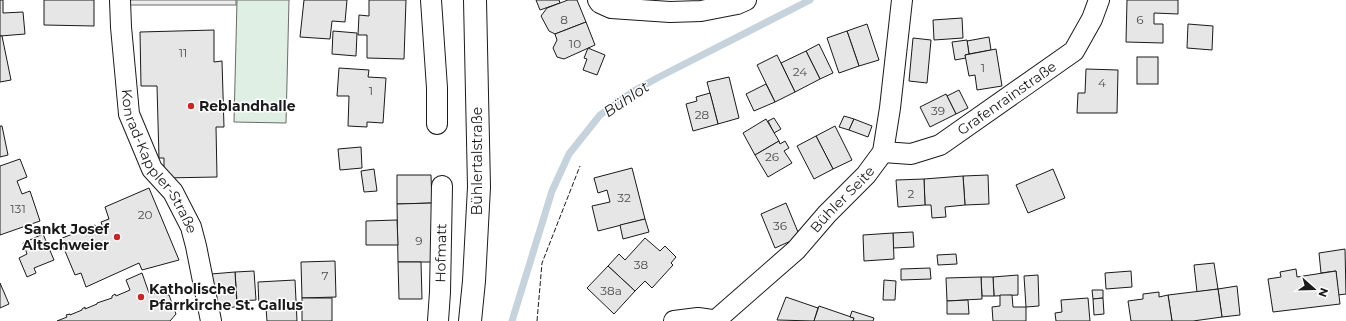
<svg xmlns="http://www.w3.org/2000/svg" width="1346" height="321" viewBox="0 0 1346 321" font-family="Montserrat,sans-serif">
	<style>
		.green { fill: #e0efe3; stroke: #6a6a6a }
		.parking { fill: #ededed; stroke: #6a6a6a }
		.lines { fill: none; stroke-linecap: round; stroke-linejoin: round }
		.stream { stroke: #c6d2dc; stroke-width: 7 }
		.building { fill: #e6e6e6; stroke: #1a1a1a }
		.minor-casing { stroke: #1a1a1a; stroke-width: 22 }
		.secondary-casing { stroke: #1a1a1a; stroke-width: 24 }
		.minor { stroke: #fff; stroke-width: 20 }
		.secondary { stroke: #fff; stroke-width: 22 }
		.fence { stroke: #1a1a1a; stroke-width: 1; stroke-dasharray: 5 2; stroke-linecap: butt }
		.poi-dot { fill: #c62828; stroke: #fff; stroke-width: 1.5 }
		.labels { text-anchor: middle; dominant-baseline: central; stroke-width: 3; stroke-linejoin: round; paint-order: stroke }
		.number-label { font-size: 12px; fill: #4d4d4d }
		.street-label { font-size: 14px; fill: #1a1a1a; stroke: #fff }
		.poi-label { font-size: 14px; font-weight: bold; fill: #1a1a1a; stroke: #fff; text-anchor: start }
		.water-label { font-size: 15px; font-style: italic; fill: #1a1a1a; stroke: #fff }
	</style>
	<rect width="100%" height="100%" fill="#fff"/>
	<path class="green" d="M 237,0 L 289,0 L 286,123 L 234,122 Z"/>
	<rect class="parking" x="130" y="0" width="106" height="5"/>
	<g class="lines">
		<path class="stream" d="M 512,321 L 552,191 L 569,154 L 600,115 L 632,92 L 659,77 L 810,0"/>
	</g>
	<g class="building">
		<path d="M 0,0 L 3,0 L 3,13 L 23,12 L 25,34 L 0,36 Z"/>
		<path d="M 44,0 L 94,0 L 94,26 L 44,25 Z"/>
		<path d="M 304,0 L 347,0 L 345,22 L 332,21 L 330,39 L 300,37 Z"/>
		<path d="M 369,0 L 406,0 L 404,59 L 367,58 L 367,35 L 358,35 L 359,15 L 369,16 Z"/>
		<path d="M 536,0 L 559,0 L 560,3 L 540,10 Z"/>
		<path d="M 568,0 L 577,0 L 586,22 L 555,34 L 549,31 L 541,16 L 547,8 Z"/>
		<path d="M 1127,0 L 1178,0 L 1178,14 L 1154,13 L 1154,24 L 1163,24 L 1163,43 L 1126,42 Z"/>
		<path d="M 962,18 L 963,38 L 934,40 L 933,20 Z"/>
		<path d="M 586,22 L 595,45 L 564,59 L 557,57 L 553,48 L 557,40 L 555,34 Z"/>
		<path d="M 867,24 L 879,60 L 859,66 L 847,31 Z"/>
		<path d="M 1188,24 L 1213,26 L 1212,50 L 1187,48 Z"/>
		<path d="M 214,30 L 214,62 L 222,61 L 224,127 L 216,127 L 217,177 L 164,178 L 164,158 L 159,158 L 157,86 L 141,86 L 140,32 Z"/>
		<path d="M 333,31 L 357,33 L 356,56 L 332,54 Z"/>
		<path d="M 847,31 L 859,66 L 839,73 L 827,38 Z"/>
		<path d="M 0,36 L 2,36 L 11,80 L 0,82 Z"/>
		<path d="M 989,37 L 991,50 L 969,54 L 967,41 Z"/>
		<path d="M 913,38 L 931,40 L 927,83 L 909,81 Z"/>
		<path d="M 967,40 L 969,54 L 965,55 L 966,58 L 955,60 L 952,42 Z"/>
		<path d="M 819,44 L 833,73 L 820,79 L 806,51 Z"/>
		<path d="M 588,48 L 605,55 L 597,75 L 583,70 L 587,59 L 584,58 Z"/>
		<path d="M 996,49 L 1002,86 L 977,90 L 975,75 L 969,76 L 965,55 Z"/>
		<path d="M 806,51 L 820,79 L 795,92 L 781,63 Z"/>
		<path d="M 777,55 L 795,92 L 775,102 L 757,65 Z"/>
		<rect x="1137" y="57" width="21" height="27"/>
		<path d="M 339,68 L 369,70 L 368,77 L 386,78 L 383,123 L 367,122 L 367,127 L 348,126 L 349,96 L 337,96 Z"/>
		<path d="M 1086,69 L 1118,70 L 1117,113 L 1077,113 L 1078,93 L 1085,93 Z"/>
		<path d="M 729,77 L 739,118 L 718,124 L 707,82 Z"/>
		<path d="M 766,84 L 775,102 L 754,111 L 746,94 Z"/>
		<path d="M 959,90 L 968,108 L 956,114 L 947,96 Z"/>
		<path d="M 710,93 L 718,124 L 693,131 L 686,104 L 697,101 L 696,97 Z"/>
		<path d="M 946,94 L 956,114 L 930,127 L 920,107 Z"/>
		<path d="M 844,116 L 854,119 L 849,130 L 839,127 Z"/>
		<path d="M 774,118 L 781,129 L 774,133 L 768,121 Z"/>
		<path d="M 766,119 L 779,141 L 755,155 L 743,133 Z"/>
		<path d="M 854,119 L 872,126 L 868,137 L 849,130 Z"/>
		<path d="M 0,126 L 2,126 L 8,155 L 0,157 Z"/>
		<path d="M 835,126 L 852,160 L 833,169 L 816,136 Z"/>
		<path d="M 816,136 L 833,169 L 814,179 L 797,146 Z"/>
		<path d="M 779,141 L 780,144 L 785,141 L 789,148 L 784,151 L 792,163 L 768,177 L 755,155 Z"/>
		<path d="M 361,147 L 362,168 L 340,170 L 338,149 Z"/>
		<path d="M 20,159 L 27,177 L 17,181 L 22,194 L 30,191 L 40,221 L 0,235 L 0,166 Z"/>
		<path d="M 632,168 L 645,219 L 598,231 L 592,206 L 610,202 L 607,190 L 598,193 L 594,178 Z"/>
		<path d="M 374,169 L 377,191 L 364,192 L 361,171 Z"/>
		<path d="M 1053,169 L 1065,198 L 1028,213 L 1016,185 Z"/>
		<path d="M 397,175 L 431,175 L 432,203 L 397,204 Z"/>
		<path d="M 988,175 L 989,204 L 965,205 L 963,176 Z"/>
		<path d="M 963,176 L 965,205 L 945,207 L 946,217 L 932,218 L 931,205 L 925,205 L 924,179 Z"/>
		<path d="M 924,179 L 925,205 L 898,207 L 896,180 Z"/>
		<path d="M 149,188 L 179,260 L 142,270 L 139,263 L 86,287 L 81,273 L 75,275 L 60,239 L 95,225 L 99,235 L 105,233 L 101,222 L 109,219 L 105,207 Z"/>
		<path d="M 432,203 L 433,262 L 398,262 L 397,204 Z"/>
		<path d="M 786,203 L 800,237 L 775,248 L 761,214 Z"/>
		<path d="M 645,219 L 649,232 L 623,239 L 620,225 Z"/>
		<path d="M 397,220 L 398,245 L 366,245 L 366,221 Z"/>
		<path d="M 913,232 L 914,247 L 893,248 L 893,233 Z"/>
		<path d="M 893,233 L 894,259 L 864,261 L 863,235 Z"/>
		<path d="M 43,234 L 54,260 L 34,268 L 36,273 L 27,277 L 19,258 L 27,254 L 23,243 Z"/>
		<path d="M 645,238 L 660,251 L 665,246 L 676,257 L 671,263 L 673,265 L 652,288 L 645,281 L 635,291 L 608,266 L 619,254 L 625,260 Z"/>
		<path d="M 1345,249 L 1346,294 L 1338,295 L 1336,271 L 1321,273 L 1319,253 Z"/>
		<path d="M 956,254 L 957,264 L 938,265 L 937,255 Z"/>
		<path d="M 335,261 L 336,297 L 302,298 L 301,262 Z"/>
		<path d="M 398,262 L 421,262 L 422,299 L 399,299 Z"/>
		<path d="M 1214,263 L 1218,289 L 1197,292 L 1194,265 Z"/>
		<path d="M 608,266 L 635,291 L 614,314 L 587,288 Z"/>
		<path d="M 930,268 L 931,279 L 901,280 L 901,269 Z"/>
		<path d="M 1296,269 L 1297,277 L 1336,271 L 1340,304 L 1273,312 L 1268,279 L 1281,277 L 1280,272 Z"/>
		<path d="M 254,271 L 256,300 L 237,301 L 235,272 Z"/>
		<path d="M 1131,271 L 1132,287 L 1106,289 L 1105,273 Z"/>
		<path d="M 235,272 L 237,307 L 213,308 L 211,274 Z"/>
		<path d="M 142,273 L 149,293 L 169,295 L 176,314 L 170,321 L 57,321 L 67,317 L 66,315 L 70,314 L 70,315 L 82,310 L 82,309 L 85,307 L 85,309 L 97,304 L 97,303 L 112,298 L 112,296 L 115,294 L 116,296 L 130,290 L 126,280 Z"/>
		<path d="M 1018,275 L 1018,295 L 994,296 L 993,277 Z"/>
		<path d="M 1038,275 L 1039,306 L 1026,307 L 1024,276 Z"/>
		<path d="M 981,277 L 993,277 L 994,296 L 982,296 Z"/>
		<path d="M 981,277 L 982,299 L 947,301 L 946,278 Z"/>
		<path d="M 295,280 L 297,321 L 267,321 L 266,308 L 259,308 L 258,282 Z"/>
		<path d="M 884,280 L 896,281 L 895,300 L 883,300 Z"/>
		<path d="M 0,283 L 9,304 L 0,308 Z"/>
		<path d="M 1237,286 L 1240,315 L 1222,317 L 1218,289 Z"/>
		<path d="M 1218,289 L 1222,317 L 1193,321 L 1172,321 L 1168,295 Z"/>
		<path d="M 1092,290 L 1103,290 L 1103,298 L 1093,299 Z"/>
		<path d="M 1159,292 L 1159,297 L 1168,295 L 1172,321 L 1131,321 L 1128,301 L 1143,299 L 1143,294 Z"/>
		<path d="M 1000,295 L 1012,295 L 1013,307 L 1026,307 L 1026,321 L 993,321 L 992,307 L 1000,306 Z"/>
		<path d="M 786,297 L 818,308 L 814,321 L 777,320 Z"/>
		<rect x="302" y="298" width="30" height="23"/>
		<path d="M 1088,298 L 1090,321 L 1056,321 L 1055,313 L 1062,312 L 1061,300 Z"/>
		<path d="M 1103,298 L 1104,314 L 1094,315 L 1093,299 Z"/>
		<path d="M 968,300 L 969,314 L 947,314 L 947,301 Z"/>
		<path d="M 819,306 L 854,318 L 853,321 L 814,321 Z"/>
		<path d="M 852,311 L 874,318 L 873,321 L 853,321 L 854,318 L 850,317 Z"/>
	</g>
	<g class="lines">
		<defs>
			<g id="minor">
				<path id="s1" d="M 120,0 L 121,27 L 129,114 L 152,169 L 173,192 L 191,227 L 196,246 L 211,321"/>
				<path d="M 431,0 L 437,88 L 437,124"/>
				<path d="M 598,0 L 600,3 L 611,8 L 670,12 L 701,11 L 737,4 L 746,0"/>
				<path id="s2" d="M 883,152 L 911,154 L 940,145 L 1074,51 L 1092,19 L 1099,0"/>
				<path id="s3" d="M 716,320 L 796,250 L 827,214 L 866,175 L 883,152 L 890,108 L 902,0"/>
				<path id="s4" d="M 438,321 L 440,292 L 442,186"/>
				<path d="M 674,321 L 698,318 L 719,321"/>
			</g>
			<path id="secondary" d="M 470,321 L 474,281 L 479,187 L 475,0"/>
		</defs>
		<use href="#minor" class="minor-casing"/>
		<use href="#secondary" class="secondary-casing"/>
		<use href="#minor" class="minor"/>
		<use href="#secondary" class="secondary"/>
		<path class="fence" d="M 537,321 L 542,263 L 580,166"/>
	</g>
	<g class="poi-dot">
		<circle cx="191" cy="106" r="4"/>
		<circle cx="117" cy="237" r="4"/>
		<circle cx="141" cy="297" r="4"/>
	</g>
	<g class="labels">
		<g class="number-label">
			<text x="564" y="19">8</text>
			<text x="1140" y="19">6</text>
			<text x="575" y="43">10</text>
			<text x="183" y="52">11</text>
			<text x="983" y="67">1</text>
			<text x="800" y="71">24</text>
			<text x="1102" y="82">4</text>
			<text x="371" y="90">1</text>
			<text x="938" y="110">39</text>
			<text x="702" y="114">28</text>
			<text x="772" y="156">26</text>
			<text x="911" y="193">2</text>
			<text x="624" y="197">32</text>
			<text x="18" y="208">131</text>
			<text x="145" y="214">20</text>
			<text x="780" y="225">36</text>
			<text x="419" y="240">9</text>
			<text x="641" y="264">38</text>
			<text x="325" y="275">7</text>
			<text x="611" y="290">38a</text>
		</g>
		<g class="street-label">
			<text stroke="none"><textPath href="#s2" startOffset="140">Grafenrainstraße</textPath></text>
			<text stroke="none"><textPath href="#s1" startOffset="170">Konrad-Kappler-Straße</textPath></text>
			<text transform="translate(477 161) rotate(-90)">Bühlertalstraße</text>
			<text stroke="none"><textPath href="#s3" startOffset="175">Bühler Seite</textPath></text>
			<text stroke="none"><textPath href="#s4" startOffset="68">Hofmatt</textPath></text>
		</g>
		<g class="poi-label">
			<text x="199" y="106">Reblandhalle</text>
			<text x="109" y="229" text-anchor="end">Sankt Josef<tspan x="109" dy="16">Altschweier</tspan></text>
			<text x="149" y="289">Katholische<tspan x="149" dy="16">Pfarrkirche St. Gallus</tspan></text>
		</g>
		<g class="water-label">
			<text transform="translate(626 99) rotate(-34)">Bühlot</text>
		</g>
	</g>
	<g transform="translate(1314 289) rotate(110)" stroke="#ffffff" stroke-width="3" paint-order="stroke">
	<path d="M0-3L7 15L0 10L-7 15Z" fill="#1a1a1a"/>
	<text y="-6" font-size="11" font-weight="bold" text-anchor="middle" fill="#1a1a1a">N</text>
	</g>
</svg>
